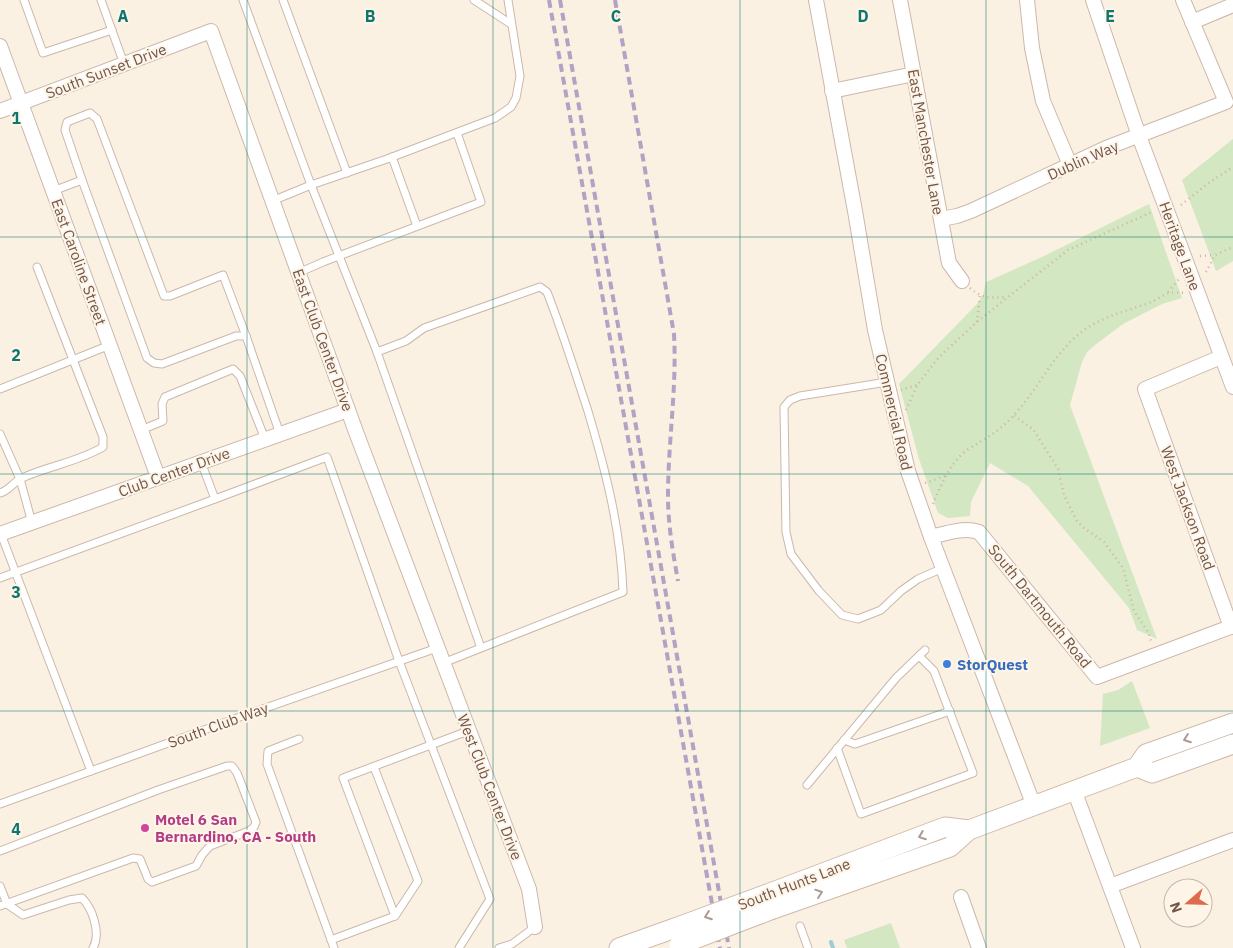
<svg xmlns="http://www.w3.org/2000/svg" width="1233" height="948" viewBox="0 0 1233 948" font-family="'IBM Plex Sans',sans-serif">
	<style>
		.green { fill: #d2e7c2 }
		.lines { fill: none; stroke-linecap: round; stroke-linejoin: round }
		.stream { stroke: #9fcdd4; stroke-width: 4 }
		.lane-casing { stroke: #cbb8aa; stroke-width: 9 }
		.street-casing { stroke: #cbb8aa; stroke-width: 16 }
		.secondary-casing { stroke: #d0baaa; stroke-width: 21 }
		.path { stroke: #d3b29f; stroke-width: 2.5; stroke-dasharray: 1 4; stroke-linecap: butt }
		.lane { stroke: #fff; stroke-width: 7 }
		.street { stroke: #fff; stroke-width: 14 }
		.secondary { stroke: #fff; stroke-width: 19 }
		.rail { stroke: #b3a2c3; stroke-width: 4; stroke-dasharray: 8 5; stroke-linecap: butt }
		.secondary-bridge-casing { stroke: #d0baaa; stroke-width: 21; stroke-linecap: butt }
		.secondary-bridge { stroke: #fff; stroke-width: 19 }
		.oneway { stroke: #aa9a92 }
		.grid { fill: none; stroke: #0f766e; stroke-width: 1; stroke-opacity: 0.55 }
		.shop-dot { fill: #3f7fe0; stroke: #fef5e8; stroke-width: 2 }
		.hotel-dot { fill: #d1479c; stroke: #fef5e8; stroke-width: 2 }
		.labels { text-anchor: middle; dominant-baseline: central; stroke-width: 4; stroke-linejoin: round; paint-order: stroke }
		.street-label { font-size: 15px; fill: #71574a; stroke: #fef5e8 }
		.shop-label { font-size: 15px; font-weight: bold; fill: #366cbe; stroke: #fef5e8; text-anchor: start }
		.hotel-label { font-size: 15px; font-weight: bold; fill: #b23c85; stroke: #fef5e8; text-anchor: start }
		.grid-label { font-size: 16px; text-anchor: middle; font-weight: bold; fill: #0f766e; stroke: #fef5e8; stroke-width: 4; stroke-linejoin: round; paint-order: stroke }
	</style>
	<rect width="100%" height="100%" fill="#fbf1e3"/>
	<g class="green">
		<path d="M 1233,139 L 1233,261 L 1216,271 L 1182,180 Z"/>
		<path d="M 1149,204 L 1182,298 L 1162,304 L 1123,324 L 1095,345 L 1087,352 L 1082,362 L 1070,405 L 1157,639 L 1137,630 L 1129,608 L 1028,486 L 990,463 L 971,502 L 970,516 L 948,518 L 938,513 L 919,459 L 899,384 L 977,304 L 983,295 L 986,282 L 1042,257 Z"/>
		<path d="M 1132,681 L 1150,728 L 1100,746 L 1103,694 L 1118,690 Z"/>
		<path d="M 891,923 L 900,948 L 847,948 L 844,940 Z"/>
	</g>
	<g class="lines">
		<path class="stream" d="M 831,942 L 833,948"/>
		<defs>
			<g id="lane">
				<path d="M 24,0 L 43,53 L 112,30"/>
				<path d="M 101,0 L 124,64"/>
				<path d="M 243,0 L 311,185 L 377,352"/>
				<path d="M 283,0 L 347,173"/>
				<path d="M 474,0 L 511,24"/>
				<path d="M 392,157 L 417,226"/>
				<path d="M 82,180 L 65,130 L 67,122 L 90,113 L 97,119 L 164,296 L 170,296 L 223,275 L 246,336"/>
				<path d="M 53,191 L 82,180 L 147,358 L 154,363 L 162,364 L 236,336 L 246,336 L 280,434"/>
				<path d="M 272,201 L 311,185 L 387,159 L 495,118 L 511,107 L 516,98 L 520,76 L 508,0"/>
				<path d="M 298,273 L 323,262 L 481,202 L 457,133"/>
				<path d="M 887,382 L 800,396 L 790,400 L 784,407 L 786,532 L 791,554 L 819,591 L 842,615 L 858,619 L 881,610 L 901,591 L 918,579 L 943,568"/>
				<path d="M 0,389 L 110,345"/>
				<path d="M 141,430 L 163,421 L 162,404 L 165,397 L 233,369 L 240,376 L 265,439"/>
				<path d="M 0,434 L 20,479 L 32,523"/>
				<path d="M 0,493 C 10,490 13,482 22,478 C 48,466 78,462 103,447 L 103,437 L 37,267"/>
				<path d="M 215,499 L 327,457 L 399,661 L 490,899 L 459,948"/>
				<path d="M 1,534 L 91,771"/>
				<path d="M 0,578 L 215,499 L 201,462"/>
				<path d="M 443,663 L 623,592 C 621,529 605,468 587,408 C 574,369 562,330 547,292 L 540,287 L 424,328 L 406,341 L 377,352 L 481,648"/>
				<path d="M 299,739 L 268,751 L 267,764 L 334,948"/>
				<path d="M 844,740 L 855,744 L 950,711"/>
				<path d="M 837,748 L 861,814 L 973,773 L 934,671 L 919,656"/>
				<path d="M 374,767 L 418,881 L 395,916 L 343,778 L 468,731"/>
				<path d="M 807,785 L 896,678 L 925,650"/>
				<path d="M 0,804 L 237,718 L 437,648"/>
				<path d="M 0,851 L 158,790 L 227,766 L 232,766 L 237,773 L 256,822 L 254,827 L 249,831 L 210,846 L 202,855 L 196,866 L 152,882 L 148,879 L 140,859 L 133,858 L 0,906"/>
				<path d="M 0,886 L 7,904 L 23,915 L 69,900 L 82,898 C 93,909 101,934 93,948"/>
				<path d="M 800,926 L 808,948"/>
				<path d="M 331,940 L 395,916"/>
				<path d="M 499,948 L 512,944 L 535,927"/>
			</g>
			<g id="street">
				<path d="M 816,0 L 855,211 L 875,330 L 908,471 L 931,537 L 1034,806"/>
				<path d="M 900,0 L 949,263 L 962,281"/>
				<path d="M 1027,0 L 1032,48 L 1043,101 L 1070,165"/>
				<path d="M 1093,0 L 1139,136 L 1233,387"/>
				<path d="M 1192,22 L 1233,5"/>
				<path d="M 0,46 L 158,477"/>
				<path d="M 832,91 L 914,74"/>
				<path d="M 0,111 L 211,31 L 356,432 L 529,889 L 535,927"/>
				<path d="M 941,219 L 957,216 L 971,211 L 1106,148 L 1226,102 L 1183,0"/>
				<path d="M 1221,357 L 1145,389 L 1231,627"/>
				<path d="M 0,534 L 348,410"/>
				<path d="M 931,537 C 947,533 963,527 979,532 L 1097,677 L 1233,626"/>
				<path d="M 1074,790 L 1133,948"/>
				<path d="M 1110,886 L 1233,840"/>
				<path d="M 961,897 L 979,948"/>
			</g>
			<g id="secondary">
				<path d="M 1137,767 L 1152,773 L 1233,744"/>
				<path d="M 770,893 L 945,827 L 969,830"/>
				<path d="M 773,909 L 950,847 L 969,830 L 1137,767 L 1146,754 L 1233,723"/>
				<path d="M 619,948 L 675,928"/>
			</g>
		</defs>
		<use href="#lane" class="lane-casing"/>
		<use href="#street" class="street-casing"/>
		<use href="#secondary" class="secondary-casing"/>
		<g class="path">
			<path d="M 1181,205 L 1210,182 L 1233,167"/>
			<path d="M 1200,256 L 1215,255"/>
			<path d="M 1206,272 L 1215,255 L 1233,247"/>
			<path d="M 970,288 C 983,299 989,298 1006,297"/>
			<path d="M 1168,292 L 1179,279"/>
			<path d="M 977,322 L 980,296"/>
			<path d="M 901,390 L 917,385"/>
			<path d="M 906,410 L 918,384 L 939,357 L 977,322 L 1008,297 L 1068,250 L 1154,211"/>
			<path d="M 1014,416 L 1033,429 L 1058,469 L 1064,495 L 1077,521 L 1084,528 L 1104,542 L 1123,568 L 1134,611 L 1148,632 L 1152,644"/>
			<path d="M 925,483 L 945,476"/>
			<path d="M 933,504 C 941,485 950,463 967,450 C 985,438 998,433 1013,416 C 1038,390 1054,352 1083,331 C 1101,317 1124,312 1146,304 C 1164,298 1163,290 1184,293"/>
		</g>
		<use href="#lane" class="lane"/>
		<use href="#street" class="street"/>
		<use href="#secondary" class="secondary"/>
		<g class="rail">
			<path d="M 549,0 L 720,948"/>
			<path d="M 560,0 L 729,948"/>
			<path d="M 615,0 L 674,334 C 677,388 668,442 668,496 C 668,525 673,553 678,581"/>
		</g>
		<defs>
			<g id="secondary-bridge">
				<path d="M 675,928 L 770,893"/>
				<path d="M 679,945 L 773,909"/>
			</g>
		</defs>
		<use href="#secondary-bridge" class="secondary-bridge-casing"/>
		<use href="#secondary-bridge" class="secondary-bridge"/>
	</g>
	<defs><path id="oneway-chevron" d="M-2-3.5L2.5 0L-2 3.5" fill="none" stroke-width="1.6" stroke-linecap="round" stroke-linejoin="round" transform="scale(1.25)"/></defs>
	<g class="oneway">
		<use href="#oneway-chevron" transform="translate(1187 739) rotate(160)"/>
		<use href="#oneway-chevron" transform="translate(922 836) rotate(159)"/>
		<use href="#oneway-chevron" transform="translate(819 893) rotate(-19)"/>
		<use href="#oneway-chevron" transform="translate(708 916) rotate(160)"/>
	</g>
	<path class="grid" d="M 247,0 L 247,948M 493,0 L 493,948M 740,0 L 740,948M 986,0 L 986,948M 0,237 L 1233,237M 0,474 L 1233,474M 0,711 L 1233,711"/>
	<circle class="shop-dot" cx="947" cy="664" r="5"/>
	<circle class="hotel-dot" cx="145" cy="828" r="5"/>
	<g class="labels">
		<g class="street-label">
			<text transform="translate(106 71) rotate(-21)">South Sunset Drive</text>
			<text transform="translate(926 142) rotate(80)">East Manchester Lane</text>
			<text transform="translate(1083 160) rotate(-24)">Dublin Way</text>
			<text transform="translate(1180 246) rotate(70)">Heritage Lane</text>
			<text transform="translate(79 262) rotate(70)">East Caroline Street</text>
			<text transform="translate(323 340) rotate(70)">East Club Center Drive</text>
			<text transform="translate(894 412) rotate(77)">Commercial Road</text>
			<text transform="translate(174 472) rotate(-20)">Club Center Drive</text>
			<text transform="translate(1188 508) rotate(70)">West Jackson Road</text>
			<text transform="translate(1040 606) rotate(51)">South Dartmouth Road</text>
			<text transform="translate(218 725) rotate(-20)">South Club Way</text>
			<text transform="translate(490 787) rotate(69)">West Club Center Drive</text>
			<text transform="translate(794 884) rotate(-21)">South Hunts Lane</text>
		</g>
		<g class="shop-label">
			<text x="957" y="664">StorQuest</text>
		</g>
		<g class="hotel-label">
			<text x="155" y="819">Motel 6 San<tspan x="155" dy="17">Bernardino, CA - South</tspan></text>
		</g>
	</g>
	<g class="grid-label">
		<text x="123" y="22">A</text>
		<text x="370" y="22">B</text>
		<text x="616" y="22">C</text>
		<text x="863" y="22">D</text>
		<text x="1110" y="22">E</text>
		<text x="16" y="124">1</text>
		<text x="16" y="361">2</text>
		<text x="16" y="598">3</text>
		<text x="16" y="835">4</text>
	</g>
	<g transform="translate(1188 903) rotate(250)"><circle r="24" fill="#fef5e8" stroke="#c6b6a9"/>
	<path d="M0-4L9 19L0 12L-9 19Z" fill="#de6a4e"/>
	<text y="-8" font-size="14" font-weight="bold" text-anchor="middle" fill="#71574a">N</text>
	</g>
</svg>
